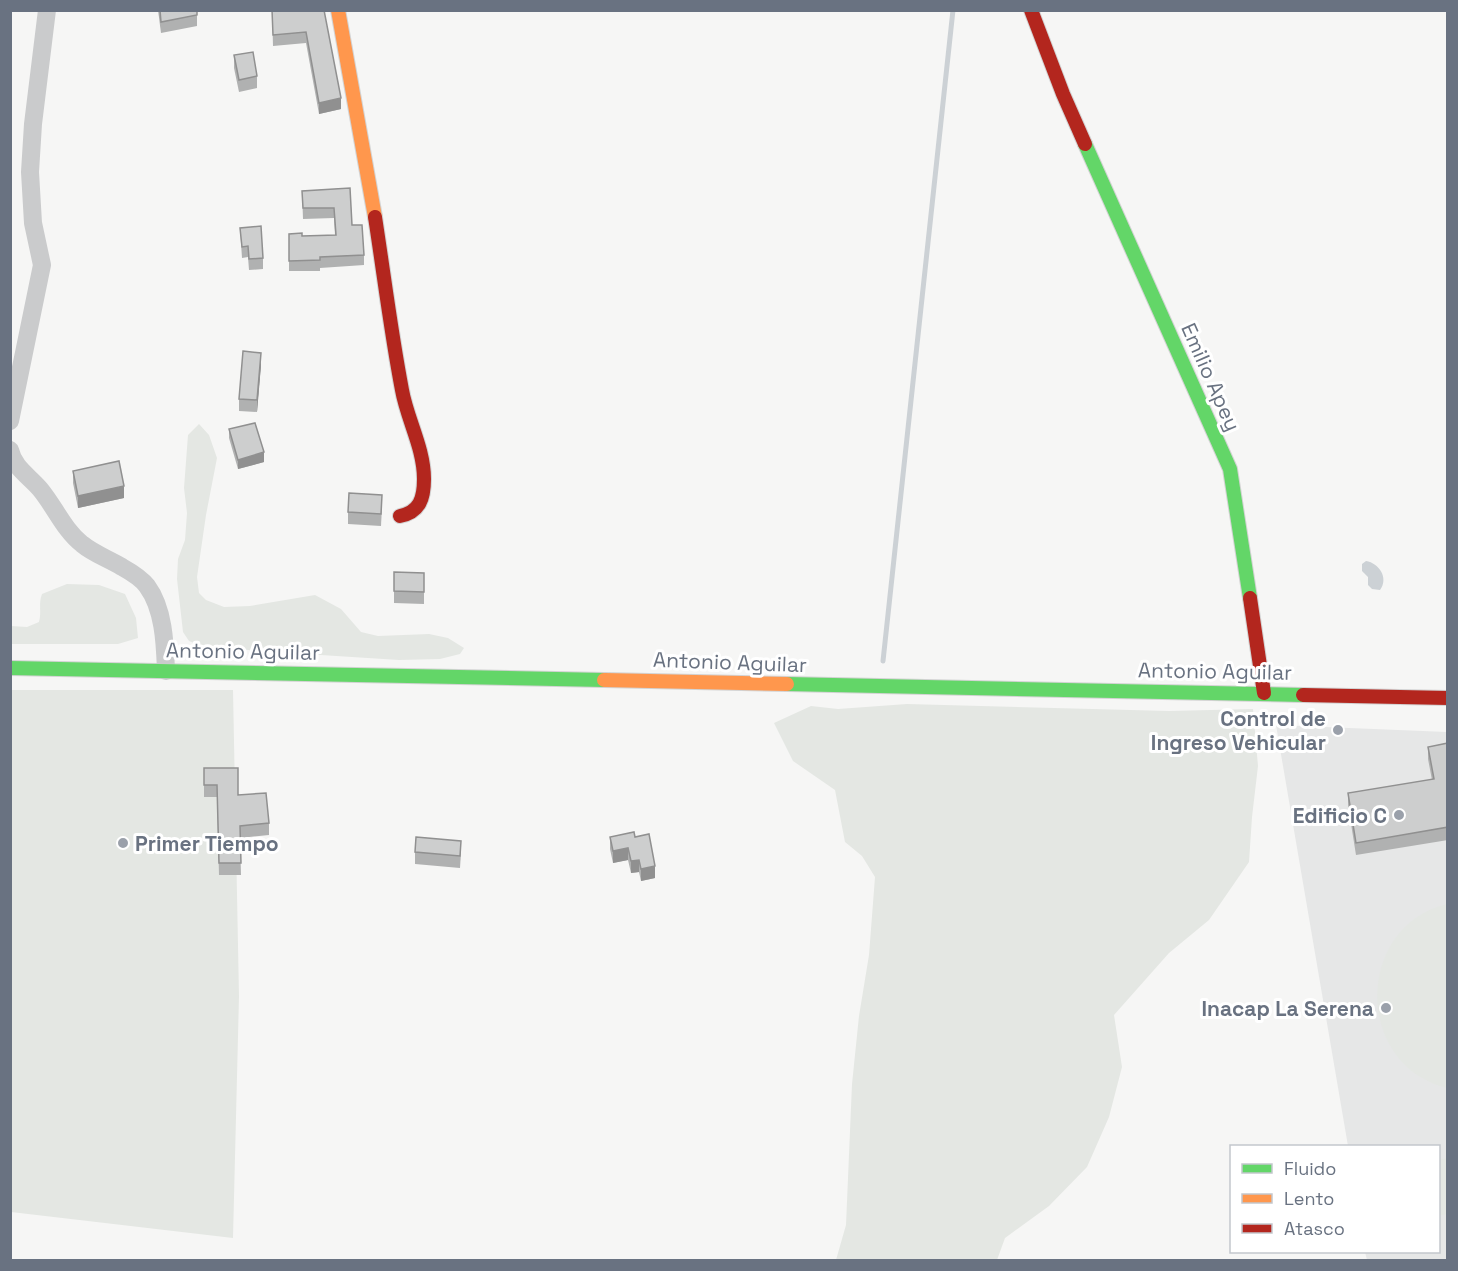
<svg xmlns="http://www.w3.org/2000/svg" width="1458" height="1271" viewBox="0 0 1458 1271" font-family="'Space Grotesk',sans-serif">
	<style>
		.built { fill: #e6e7e7 }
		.green { fill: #e4e7e3 }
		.water { fill: #ccd1d5 }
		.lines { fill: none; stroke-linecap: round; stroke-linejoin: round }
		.stream { stroke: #ccd1d5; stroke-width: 5 }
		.fast-casing { stroke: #d3d3d3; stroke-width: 16 }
		.slow-casing { stroke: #d3d3d3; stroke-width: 16 }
		.jam-casing { stroke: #d3d3d3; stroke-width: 16 }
		.street { stroke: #cacbcc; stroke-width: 18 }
		.fast { stroke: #63d668; stroke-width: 14 }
		.slow { stroke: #ff974d; stroke-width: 14 }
		.jam { stroke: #b3261e; stroke-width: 14 }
		.wall { fill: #b0b1b1 }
		.shaded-wall { fill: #909090 }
		.building { fill: #cdcece; stroke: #909090; stroke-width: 1.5 }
		.poi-dot { fill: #9aa0aa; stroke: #fff; stroke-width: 2 }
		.labels { text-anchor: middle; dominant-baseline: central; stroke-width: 6; stroke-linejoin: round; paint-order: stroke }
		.street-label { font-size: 21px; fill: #697281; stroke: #fff }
		.poi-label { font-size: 21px; font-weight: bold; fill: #697281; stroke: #fff; text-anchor: end }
	</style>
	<rect width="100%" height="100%" fill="#f6f6f5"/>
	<path class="built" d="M 1276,725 L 1447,732 L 1447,1260 L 1367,1260 L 1365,1252 L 1438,1252 L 1438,1146 L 1348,1146 Z"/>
	<g class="green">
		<path d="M 199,424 L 209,435 L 217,458 L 206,515 L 197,577 L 199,593 L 206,600 L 224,607 L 250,606 L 315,595 L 341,609 L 361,632 L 378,636 L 429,634 L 448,638 L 464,648 L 460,654 L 440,659 L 399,660 L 258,651 L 199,645 L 189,641 L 183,632 L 177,579 L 178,559 L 185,540 L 187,513 L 184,488 L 188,435 Z"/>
		<path d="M 67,584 L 99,585 L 125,594 L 136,618 L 138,638 L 118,644 L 11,644 L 11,626 L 27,627 L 39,622 C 42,612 38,604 42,594 Z"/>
		<path d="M 11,690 L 233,690 L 239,996 L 233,1238 L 11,1212 Z"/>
		<path d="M 907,704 L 1169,711 L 1253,709 L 1258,766 L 1252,817 L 1249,862 L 1209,920 L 1169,953 L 1114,1015 L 1122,1067 L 1109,1117 L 1087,1167 L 1049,1206 L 1005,1238 L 997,1260 L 836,1260 L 846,1225 L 852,1084 L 859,1016 L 869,955 L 875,877 L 862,856 L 845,842 L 835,790 L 793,761 L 774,723 L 811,706 L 838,709 Z"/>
		<path d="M 1447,904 L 1448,904 L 1447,1088 C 1354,1065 1354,927 1447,904 Z"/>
		<path d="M 1447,1158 L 1447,1214 L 1439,1216 L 1439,1160 Z"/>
	</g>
	<path class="water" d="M 1366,561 C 1379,563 1389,578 1380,590 L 1372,589 L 1368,585 L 1368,577 L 1362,571 L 1362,564 Z"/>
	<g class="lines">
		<path class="stream" d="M 883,661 L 953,10"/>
		<defs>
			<g id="fast">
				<path d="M 1085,144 L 1230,469 L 1250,598"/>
				<path d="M 10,668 L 604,680"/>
				<path d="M 787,684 L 1303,695"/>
			</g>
			<g id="slow">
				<path d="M 338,10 L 375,217"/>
				<path d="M 604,680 L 787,684"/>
			</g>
			<g id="jam">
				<path d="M 1031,10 L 1063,94 L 1085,144"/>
				<path d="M 375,217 C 384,275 391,333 402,390 C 407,419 424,448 424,479 C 424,498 420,512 400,516"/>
				<path d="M 1250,598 L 1264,693"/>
				<path d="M 1303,695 L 1448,698"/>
			</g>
		</defs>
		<use href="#fast" class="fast-casing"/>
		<use href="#slow" class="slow-casing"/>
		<use href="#jam" class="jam-casing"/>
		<g class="street">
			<path d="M 10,421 L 42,265 L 33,223 L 30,172 L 33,124 L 47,10"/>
			<path d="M 10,450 C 14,468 29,476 40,489 C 55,507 64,530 82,544 C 94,554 109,559 122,567 C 131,572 141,578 147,586 C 164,609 165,644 166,671"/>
		</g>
		<use href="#fast" class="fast"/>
		<use href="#slow" class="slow"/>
		<use href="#jam" class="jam"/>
	</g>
	<g class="wall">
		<path d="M 158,10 L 197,10 L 197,26 L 161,33 Z"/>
		<path d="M 246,10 L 324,10 L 341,109 L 319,114 L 306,43 L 273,46 L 272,11 Z"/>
		<path d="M 234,55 L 257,76 L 257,88 L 239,92 L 234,68 Z"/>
		<path d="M 350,188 L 352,225 L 364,255 L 364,265 L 320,268 L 320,271 L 289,271 L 289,234 L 302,236 L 335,235 L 334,218 L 303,219 L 302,191 Z"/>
		<path d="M 240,228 L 263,258 L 263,269 L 249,270 L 248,257 L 242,258 Z"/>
		<path d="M 261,365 L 257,412 L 239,411 L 239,399 Z"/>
		<path d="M 229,429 L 264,462 L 238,469 L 229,438 Z"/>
		<path d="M 73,471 L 124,498 L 78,508 L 73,483 Z"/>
		<path d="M 382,507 L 381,526 L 348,524 L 348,512 Z"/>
		<path d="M 394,572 L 424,573 L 424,604 L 394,603 Z"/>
		<path d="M 1448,743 L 1448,840 L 1356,855 L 1348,805 L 1348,793 L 1432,780 L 1428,759 L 1428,747 Z"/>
		<path d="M 204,768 L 238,795 L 269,823 L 269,835 L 240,838 L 241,875 L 219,875 L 217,797 L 204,797 Z"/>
		<path d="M 610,837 L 635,837 L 655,878 L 641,881 L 639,872 L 631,873 L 628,860 L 613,863 L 610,849 Z"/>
		<path d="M 415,852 L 461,853 L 460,868 L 415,864 Z"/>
	</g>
	<g class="shaded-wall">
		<path d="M 341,98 L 341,109 L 319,114 L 319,103 Z"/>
		<path d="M 261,353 L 261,365 L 257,412 L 257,400 Z"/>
		<path d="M 264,452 L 264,462 L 238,469 L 238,460 Z"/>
		<path d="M 124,486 L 124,498 L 78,508 L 78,496 Z"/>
		<path d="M 628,848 L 628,860 L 613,863 L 613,851 Z"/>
		<path d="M 639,860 L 639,872 L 631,873 L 631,861 Z"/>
		<path d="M 655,866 L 655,878 L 641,881 L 641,869 Z"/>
	</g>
	<g class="building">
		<path d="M 160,10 L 197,10 L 197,15 L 161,22 Z"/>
		<path d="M 272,10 L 324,10 L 341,98 L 319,103 L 306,32 L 273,35 Z"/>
		<path d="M 253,52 L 257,76 L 239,80 L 234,55 Z"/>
		<path d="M 350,188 L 352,225 L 362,225 L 364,255 L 320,257 L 320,260 L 289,261 L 289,234 L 302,233 L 302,236 L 336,235 L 334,208 L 303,208 L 302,191 Z"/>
		<path d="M 261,226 L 263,258 L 249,259 L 248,246 L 242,247 L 240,228 Z"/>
		<path d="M 243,351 L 261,353 L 257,400 L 239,399 Z"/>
		<path d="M 255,423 L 264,452 L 238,460 L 229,429 Z"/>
		<path d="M 119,461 L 124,486 L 78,496 L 73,471 Z"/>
		<path d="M 349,493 L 382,495 L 381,514 L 348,512 Z"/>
		<path d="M 394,572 L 424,573 L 424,592 L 394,591 Z"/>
		<path d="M 1448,743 L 1448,827 L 1356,843 L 1348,793 L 1434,779 L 1428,747 Z"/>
		<path d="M 204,768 L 238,768 L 238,795 L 266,793 L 269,823 L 240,826 L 241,863 L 219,863 L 217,785 L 204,785 Z"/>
		<path d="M 634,832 L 635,837 L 649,834 L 655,866 L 641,869 L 639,860 L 631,861 L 628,848 L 613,851 L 610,837 Z"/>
		<path d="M 416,837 L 461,841 L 460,856 L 415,852 Z"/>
	</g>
	<g class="poi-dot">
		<circle cx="1338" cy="730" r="6"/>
		<circle cx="1399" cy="815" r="6"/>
		<circle cx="123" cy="843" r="6"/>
		<circle cx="1386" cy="1008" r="6"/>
	</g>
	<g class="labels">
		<g class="street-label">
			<text transform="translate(1211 377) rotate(66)">Emilio Apey</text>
			<text transform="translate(243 651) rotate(1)">Antonio Aguilar</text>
			<text transform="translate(730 662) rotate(2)">Antonio Aguilar</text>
			<text transform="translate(1215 671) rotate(1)">Antonio Aguilar</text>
		</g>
		<g class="poi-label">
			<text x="1326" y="718">Control de<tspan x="1326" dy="24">Ingreso Vehicular</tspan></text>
			<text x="1387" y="815">Edificio C</text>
			<text x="135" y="843" text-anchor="start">Primer Tiempo</text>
			<text x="1374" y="1008">Inacap La Serena</text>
		</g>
	</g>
	<rect width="1458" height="1271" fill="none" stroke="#697281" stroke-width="24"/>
	<rect x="1230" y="1145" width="210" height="108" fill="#ffffff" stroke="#c3c7cd" stroke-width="1.5"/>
	<rect x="1242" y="1164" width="30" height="9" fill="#63d668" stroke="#c3c7cd" stroke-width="1.5"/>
	<text x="1284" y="1175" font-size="18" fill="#697281">Fluido</text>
	<rect x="1242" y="1194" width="30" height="9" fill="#ff974d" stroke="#c3c7cd" stroke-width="1.5"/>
	<text x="1284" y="1205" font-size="18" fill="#697281">Lento</text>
	<rect x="1242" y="1224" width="30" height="9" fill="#b3261e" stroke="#c3c7cd" stroke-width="1.5"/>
	<text x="1284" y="1235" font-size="18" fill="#697281">Atasco</text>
</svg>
